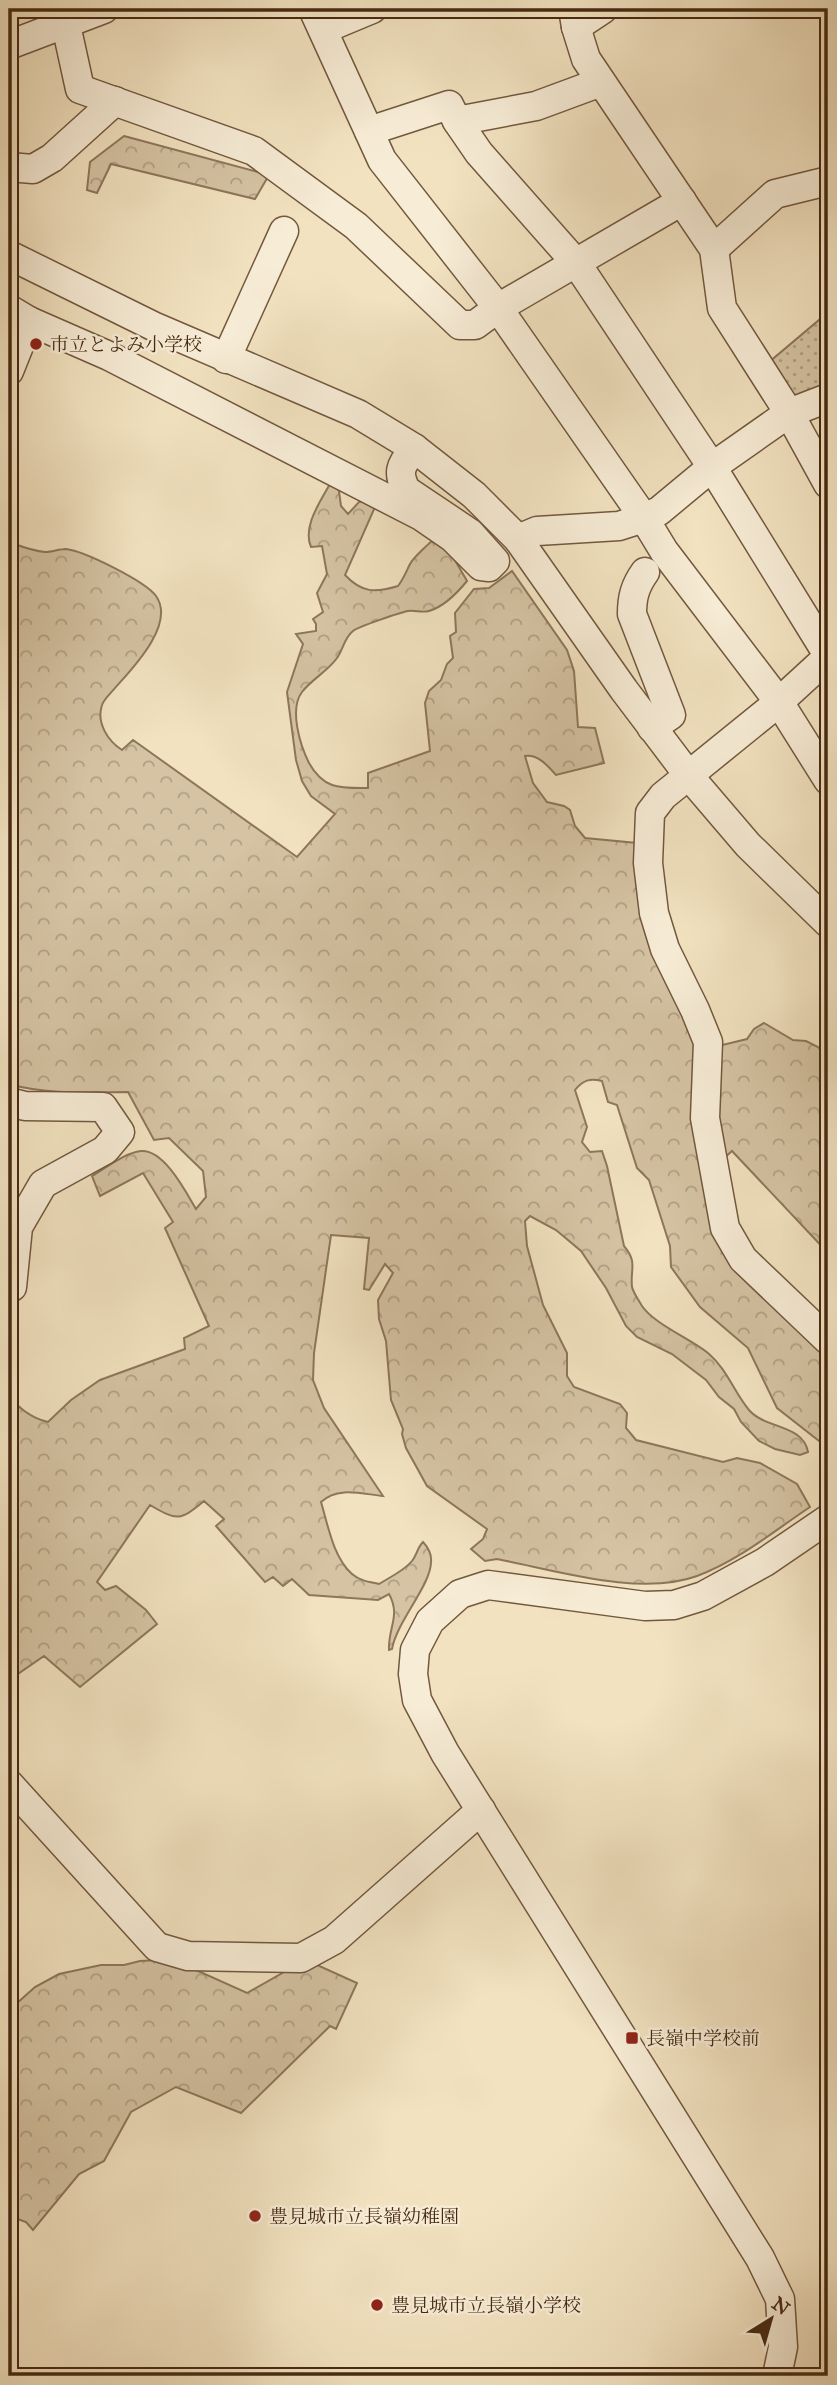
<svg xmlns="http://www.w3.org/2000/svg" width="837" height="2385" viewBox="0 0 837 2385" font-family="'IM FELL Great Primer','Noto Serif JP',serif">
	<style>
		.green { fill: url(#green-dots); stroke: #8e765b; stroke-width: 2 }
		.forest { fill: url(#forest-crowns); stroke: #8e765b; stroke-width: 2 }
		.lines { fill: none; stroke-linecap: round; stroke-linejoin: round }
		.minor-casing { stroke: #72583e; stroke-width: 31 }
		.minor { stroke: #f7ecd6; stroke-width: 28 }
		.poi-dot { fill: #8f2418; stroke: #f7ecd6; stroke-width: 2.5 }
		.labels { text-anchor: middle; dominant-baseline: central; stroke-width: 5; stroke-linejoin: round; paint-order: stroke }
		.poi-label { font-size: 19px; fill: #472a13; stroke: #f7ecd6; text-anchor: start }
	</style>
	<defs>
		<pattern id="green-dots" width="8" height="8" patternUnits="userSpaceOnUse" patternTransform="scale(1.75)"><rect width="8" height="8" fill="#d5c3a3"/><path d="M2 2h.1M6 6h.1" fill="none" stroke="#af9f84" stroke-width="1.8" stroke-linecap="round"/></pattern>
		<pattern id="forest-crowns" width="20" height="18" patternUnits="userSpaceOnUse" patternTransform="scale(1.75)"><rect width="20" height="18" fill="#d5c3a3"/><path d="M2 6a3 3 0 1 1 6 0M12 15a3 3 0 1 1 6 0" fill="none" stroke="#af9f84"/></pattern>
	</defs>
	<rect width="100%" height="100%" fill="#f2e2c0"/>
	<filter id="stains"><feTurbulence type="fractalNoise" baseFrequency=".00286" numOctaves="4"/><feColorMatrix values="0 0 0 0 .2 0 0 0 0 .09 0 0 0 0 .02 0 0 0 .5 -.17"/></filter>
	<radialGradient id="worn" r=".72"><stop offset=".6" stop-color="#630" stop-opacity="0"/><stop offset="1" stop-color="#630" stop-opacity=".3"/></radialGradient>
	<path class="green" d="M 819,320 L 828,331 L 828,386 L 800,397 L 791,393 L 768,363 Z"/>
	<g class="forest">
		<path d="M 124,136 L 269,175 L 255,199 L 111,164 L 97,193 L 87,190 L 90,162 Z"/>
		<path d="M 331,482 L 338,484 L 341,506 L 348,514 L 359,502 L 370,498 L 375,507 L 345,575 C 362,593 375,593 398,586 C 404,578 406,572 410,564 C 413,558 430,542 436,538 L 445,543 L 467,581 C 458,592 443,607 429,611 C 422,613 415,610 408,611 C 402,612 357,627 353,631 C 344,638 343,650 337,658 C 328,671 312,679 302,692 C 289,709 300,745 309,763 C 324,790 341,788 368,788 L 368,773 L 430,751 L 425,703 L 429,691 L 441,680 L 447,664 L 453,658 L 450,636 L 456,632 L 455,613 L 474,589 L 489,588 L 512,571 L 567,650 L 574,671 L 578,727 L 595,728 L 604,763 L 556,775 C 548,766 538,754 525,756 L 533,783 L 547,802 L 564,806 L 570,810 L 575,826 L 585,838 L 637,843 L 700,1045 L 717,1237 L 828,1353 L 828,1448 L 777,1408 L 748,1348 L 700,1307 L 671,1267 L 670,1246 L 649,1180 L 637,1168 L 617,1105 L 608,1102 L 602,1081 C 590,1078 583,1080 575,1090 L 587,1127 L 582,1142 L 590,1152 L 602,1151 L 607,1166 L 624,1246 C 638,1263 630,1268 632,1287 C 633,1292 639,1301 642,1306 C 654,1324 691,1339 708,1353 C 727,1369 734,1392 749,1410 C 765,1429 803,1424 808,1452 L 800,1455 L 775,1449 L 759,1441 L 741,1422 L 734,1409 L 719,1397 L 706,1380 L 672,1354 L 637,1337 L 626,1326 L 606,1288 L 581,1251 L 556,1230 L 530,1216 L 525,1221 L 527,1246 L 543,1305 L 567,1353 L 567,1376 L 574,1387 L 620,1404 L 627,1413 L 626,1428 L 636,1440 L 723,1462 L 737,1458 L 760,1463 L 797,1484 L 810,1507 C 774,1531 738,1561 697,1576 C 640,1597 555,1570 497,1559 L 485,1561 L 471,1549 L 483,1539 L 487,1529 L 427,1486 L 406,1448 L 402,1434 L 403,1429 L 391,1400 L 386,1341 L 379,1319 L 378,1300 L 393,1273 L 385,1264 L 369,1290 L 364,1289 L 369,1238 L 331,1235 L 314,1353 L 313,1380 L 324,1408 L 383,1496 C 362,1494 338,1486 321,1502 C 328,1525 333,1557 352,1574 C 360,1581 370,1582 379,1584 C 390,1577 404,1571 412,1561 C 417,1555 417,1548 423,1542 C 428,1547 432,1555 431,1562 C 431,1585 397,1621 392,1649 L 389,1650 C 388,1627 401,1616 389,1594 L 378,1600 L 309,1595 L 292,1579 L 283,1586 L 273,1577 L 265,1582 L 216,1526 L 224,1519 L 204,1501 C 180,1521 177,1521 150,1505 L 97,1582 L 105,1590 L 116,1586 L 146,1610 L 157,1624 L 80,1687 L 44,1656 L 9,1680 L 9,1391 C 12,1406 34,1419 48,1422 L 71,1400 L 100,1380 L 185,1349 L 184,1338 L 209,1326 L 165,1228 L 173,1222 L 143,1173 L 100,1196 L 92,1176 C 106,1168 124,1153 141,1151 C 164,1149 186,1192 196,1209 L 206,1197 L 203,1171 L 169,1138 L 154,1140 L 128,1092 C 88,1092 48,1095 9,1084 L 9,542 C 20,546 32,551 45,552 C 52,552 59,549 66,549 C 84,551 145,581 156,596 C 176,624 132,669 115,688 C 111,693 104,699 102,705 C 96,723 108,741 122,750 L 133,740 L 297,857 L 335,814 L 311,796 L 302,781 L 296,760 L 287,692 L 303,644 L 296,634 L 316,631 L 316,624 L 313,619 L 323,612 L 317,593 L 327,574 L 322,546 L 311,547 C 302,526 321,501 331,482 Z"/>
		<path d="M 764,1023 L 793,1040 L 806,1041 L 828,1052 L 828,1253 L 732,1151 L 722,1160 L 716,1108 L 718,1046 L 747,1039 L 754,1029 Z"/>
		<path d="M 9,1339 L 18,1353 L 16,1363 L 9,1379 Z"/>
		<path d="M 160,1960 L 187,1966 L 247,1993 L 293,1967 L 315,1964 L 357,1983 L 336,2029 L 330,2026 L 241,2113 L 176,2087 L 131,2112 L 104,2161 L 79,2174 L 33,2230 L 26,2222 L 9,2216 L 9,2059 L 16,2032 L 13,2016 L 16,2004 L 35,1987 L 59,1974 L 101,1965 L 124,1965 L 140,1961 Z"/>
	</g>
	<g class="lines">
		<defs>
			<g id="minor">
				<path d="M 65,9 L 66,25 L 80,89 L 254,151 L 356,226 L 460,325 L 475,325 L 498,308 L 682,201"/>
				<path d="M 313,9 L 382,160 L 498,308 L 644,518 L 664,551 L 779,702 L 828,780"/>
				<path d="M 573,9 L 576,27 L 586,59 L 714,249 L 722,308 L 789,413 L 828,484"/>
				<path d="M 576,27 L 603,9"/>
				<path d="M 324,29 L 372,9"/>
				<path d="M 9,45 L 104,9"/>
				<path d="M 457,121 L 479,153 L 577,264 L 712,467 L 828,655"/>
				<path d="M 369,131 L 449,105 L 457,121 L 536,106 L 601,82"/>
				<path d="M 9,167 L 33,169 L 52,158 L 115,101"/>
				<path d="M 714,249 L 775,194 L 828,181"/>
				<path d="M 9,255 L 153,326 L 358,414 L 414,448 L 474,495 L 518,539 L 624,690 L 689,776 L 748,845 L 828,923"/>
				<path d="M 9,309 L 29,321 L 109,356 L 421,516 L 453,538 L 481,566 L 489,567 L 495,561 L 470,533 L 406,490 C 396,470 402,465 414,448"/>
				<path d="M 226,359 L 284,231"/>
				<path d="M 9,371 L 29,321"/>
				<path d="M 518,539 L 537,531 L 619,526 L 644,518 L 659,511 L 712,467 L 789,413 L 828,398"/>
				<path d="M 645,572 C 635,586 632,597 632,614 L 671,715 L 652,728"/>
				<path d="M 828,657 L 779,702 L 663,796 L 650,813 L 648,863 L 654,913 L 665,949 L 695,1010 L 708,1042 L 705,1118 L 725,1228 L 743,1259 L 828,1340"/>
				<path d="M 9,1102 L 25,1106 L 103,1107 L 120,1132 L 105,1150 L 43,1184 L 18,1227 L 12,1287"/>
				<path d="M 9,1784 L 157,1947 L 188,1956 L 301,1958 L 334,1940 L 481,1810"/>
				<path d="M 777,2376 L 783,2347 L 780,2299 L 760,2258 L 445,1753 L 417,1700 L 413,1674 L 415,1650 L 430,1621 L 460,1594 L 488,1585 L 645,1606 L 674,1605 L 703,1596 L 765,1562 L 828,1519"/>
			</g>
		</defs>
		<use href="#minor" class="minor-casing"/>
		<use href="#minor" class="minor"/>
	</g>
	<g class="poi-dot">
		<circle cx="36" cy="344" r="7"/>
		<rect x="625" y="2031" width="14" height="14" rx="3.5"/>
		<circle cx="255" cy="2216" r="7"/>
		<circle cx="377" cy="2305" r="7"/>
	</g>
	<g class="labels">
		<g class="poi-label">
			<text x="50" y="344">市立とよみ小学校</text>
			<text x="646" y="2038">長嶺中学校前</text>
			<text x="269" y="2216">豊見城市立長嶺幼稚園</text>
			<text x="391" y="2305">豊見城市立長嶺小学校</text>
		</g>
	</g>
	<rect width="837" height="2385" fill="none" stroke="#f2e2c0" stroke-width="35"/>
	<rect x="10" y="10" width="816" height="2364" fill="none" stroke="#472a13" stroke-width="3.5"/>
	<rect x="18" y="18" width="802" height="2350" fill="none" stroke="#472a13" stroke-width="2"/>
	<g transform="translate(771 2319) rotate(37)" stroke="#f7ecd6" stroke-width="5" paint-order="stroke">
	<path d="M0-5L12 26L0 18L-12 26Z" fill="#472a13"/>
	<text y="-10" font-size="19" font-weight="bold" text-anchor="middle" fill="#472a13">N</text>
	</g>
	<rect width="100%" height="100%" filter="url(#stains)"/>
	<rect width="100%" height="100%" fill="url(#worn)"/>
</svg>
